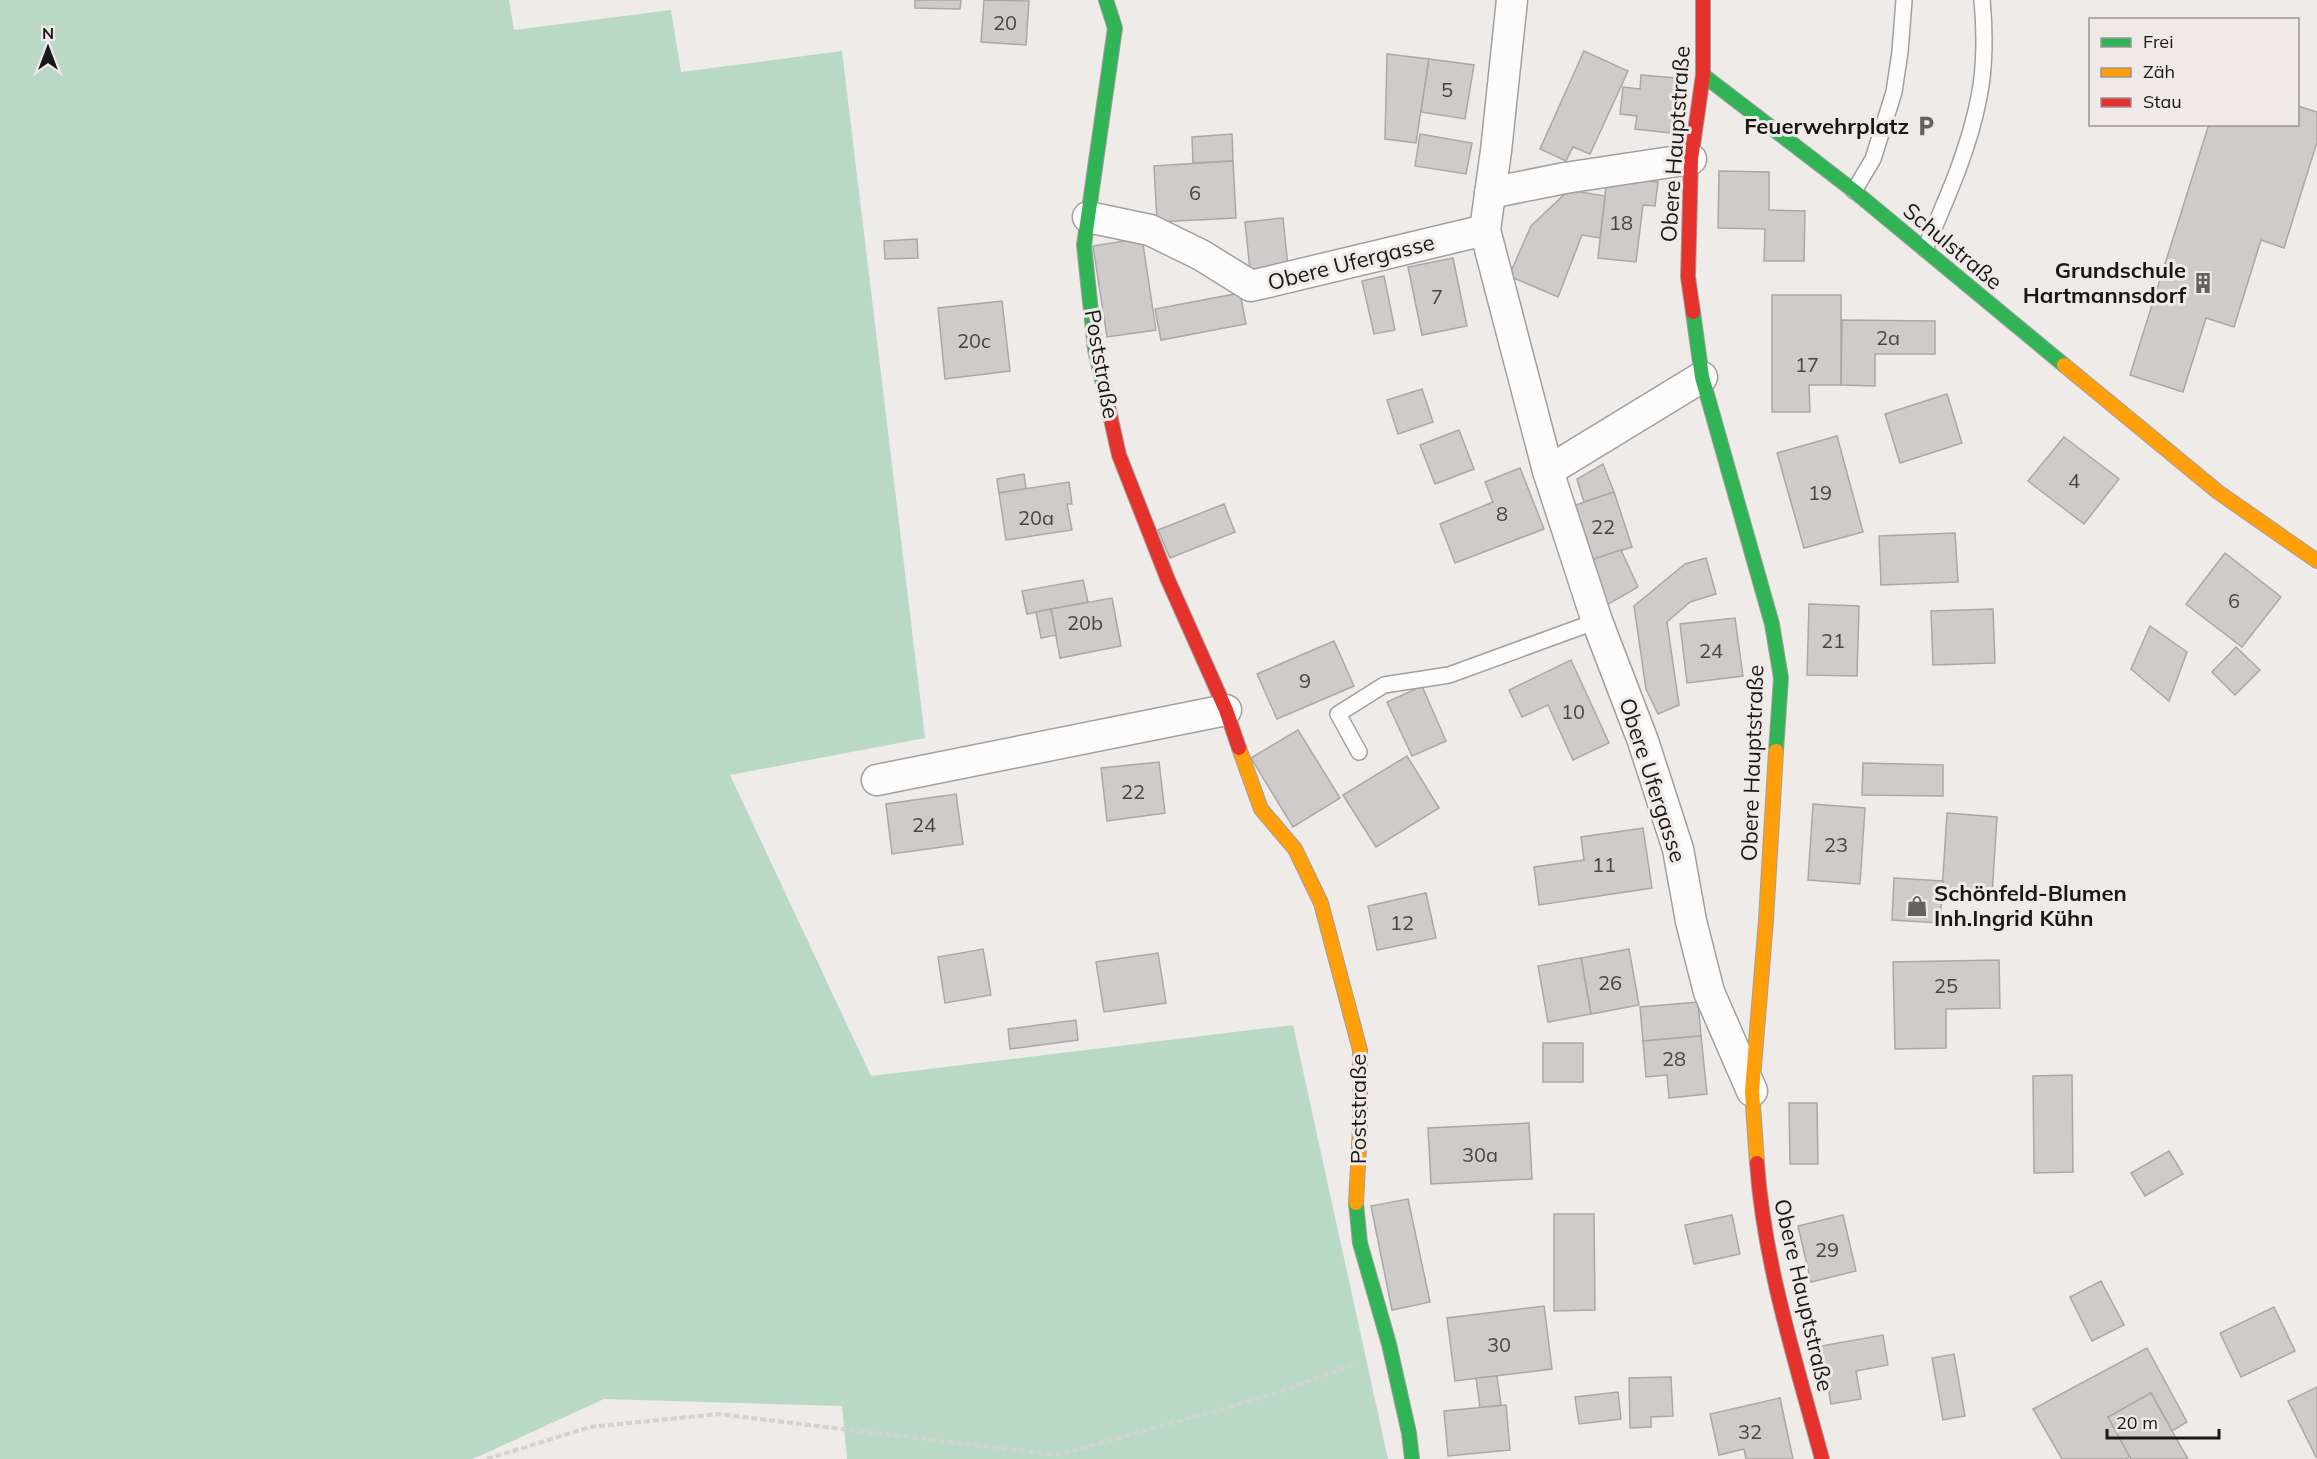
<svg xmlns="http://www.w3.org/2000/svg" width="2317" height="1459" viewBox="0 0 2317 1459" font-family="Mulish,sans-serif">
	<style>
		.green { fill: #b9d9c5 }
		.building { fill: #cecbca; stroke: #aaa8a6; stroke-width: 1.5 }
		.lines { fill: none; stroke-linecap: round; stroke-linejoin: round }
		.lane-casing { stroke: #a29f9e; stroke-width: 18 }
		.street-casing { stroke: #a29f9e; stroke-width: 33 }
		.fast-casing { stroke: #a29f9e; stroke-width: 16 }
		.slow-casing { stroke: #a29f9e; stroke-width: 16 }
		.jam-casing { stroke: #a29f9e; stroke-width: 16 }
		.path { stroke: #d2d2d1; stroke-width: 4; stroke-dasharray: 6 3; stroke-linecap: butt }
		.lane { stroke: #fcfcfc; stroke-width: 15 }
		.street { stroke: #fcfcfc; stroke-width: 30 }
		.fast { stroke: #30b455; stroke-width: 14 }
		.slow { stroke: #ff9f0a; stroke-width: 14 }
		.jam { stroke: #e5322d; stroke-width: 14 }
		.labels { text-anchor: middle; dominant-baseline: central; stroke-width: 6; stroke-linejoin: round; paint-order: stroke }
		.number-label { font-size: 20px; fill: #474544 }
		.poi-label { font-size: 22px; font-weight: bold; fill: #1a1817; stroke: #efeae8; text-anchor: end }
		.street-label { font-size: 22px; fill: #1a1817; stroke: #efeae8 }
	</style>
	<rect width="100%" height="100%" fill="#eeebe9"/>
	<path class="green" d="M 0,0 L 509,0 L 514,30 L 671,10 L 681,72 L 842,51 L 925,738 L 730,775 L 871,1076 L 1293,1025 L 1388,1459 L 847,1459 L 842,1406 L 604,1399 L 473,1459 L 0,1459 Z"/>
	<g class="building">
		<path d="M 915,0 L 961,0 L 960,9 L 915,8 Z"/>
		<path d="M 984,0 L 1029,1 L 1026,45 L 981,42 Z"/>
		<path d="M 1584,51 L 1628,71 L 1590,154 L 1573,147 L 1566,161 L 1540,149 Z"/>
		<path d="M 1387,54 L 1429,59 L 1416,143 L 1385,139 Z"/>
		<path d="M 1429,59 L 1474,65 L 1465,119 L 1421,112 Z"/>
		<path d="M 1641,75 L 1676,78 L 1670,133 L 1635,129 L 1637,116 L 1620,114 L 1623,87 L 1640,89 Z"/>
		<path d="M 2298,106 L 2317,112 L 2317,142 L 2284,248 L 2261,240 L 2234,327 L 2206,318 L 2183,392 L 2130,375 L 2209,124 L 2298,124 Z"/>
		<path d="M 1232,134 L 1233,161 L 1193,163 L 1192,137 Z"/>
		<path d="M 1420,134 L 1472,143 L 1466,174 L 1415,166 Z"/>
		<path d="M 1233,161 L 1236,218 L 1157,222 L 1154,166 Z"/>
		<path d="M 1719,171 L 1769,172 L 1769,210 L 1805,211 L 1804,261 L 1764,261 L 1765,229 L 1718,228 Z"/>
		<path d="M 1607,177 L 1658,182 L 1655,206 L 1643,205 L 1636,262 L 1598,258 Z"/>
		<path d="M 1569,190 L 1605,196 L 1600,238 L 1582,235 L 1558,297 L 1509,276 L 1531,226 Z"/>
		<path d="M 1283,218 L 1288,267 L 1250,271 L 1245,222 Z"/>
		<path d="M 1142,238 L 1156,330 L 1107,337 L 1093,246 Z"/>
		<path d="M 917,239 L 918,258 L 885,259 L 884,241 Z"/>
		<path d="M 1453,258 L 1467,326 L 1422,335 L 1408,267 Z"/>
		<path d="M 1384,276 L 1395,330 L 1374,334 L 1362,281 Z"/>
		<path d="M 1240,293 L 1246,324 L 1161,340 L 1155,309 Z"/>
		<path d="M 1772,295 L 1841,295 L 1841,385 L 1809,385 L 1810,412 L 1772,412 Z"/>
		<path d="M 1002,301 L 1010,371 L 945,379 L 938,308 Z"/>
		<path d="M 1842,320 L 1935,321 L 1935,354 L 1875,354 L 1875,386 L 1841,385 Z"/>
		<path d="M 1422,389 L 1433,422 L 1398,434 L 1387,400 Z"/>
		<path d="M 1947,394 L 1962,443 L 1900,463 L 1885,414 Z"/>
		<path d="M 1459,430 L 1474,469 L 1435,484 L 1420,445 Z"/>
		<path d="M 1837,436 L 1863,532 L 1804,548 L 1777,453 Z"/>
		<path d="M 2064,437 L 2119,479 L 2084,524 L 2028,481 Z"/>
		<path d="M 1603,464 L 1614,492 L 1584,502 L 1577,479 Z"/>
		<path d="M 1520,468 L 1544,529 L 1455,563 L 1440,524 L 1493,502 L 1485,482 Z"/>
		<path d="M 1024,474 L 1026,489 L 999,493 L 997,479 Z"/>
		<path d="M 1069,482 L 1072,504 L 1067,504 L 1072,530 L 1006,540 L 999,493 Z"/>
		<path d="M 1614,492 L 1632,547 L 1591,560 L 1573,506 Z"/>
		<path d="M 1224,504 L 1235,532 L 1170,558 L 1158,530 Z"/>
		<path d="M 1955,533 L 1958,582 L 1881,585 L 1879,536 Z"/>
		<path d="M 1621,550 L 1638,587 L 1607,605 L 1591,560 Z"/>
		<path d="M 2225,553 L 2281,597 L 2242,647 L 2186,604 Z"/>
		<path d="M 1706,558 L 1716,594 L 1690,602 L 1667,622 L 1679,705 L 1658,714 L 1646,689 L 1634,606 L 1685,564 Z"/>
		<path d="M 1083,580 L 1088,602 L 1027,614 L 1022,591 Z"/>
		<path d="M 1112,598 L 1121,646 L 1060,658 L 1051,609 Z"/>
		<path d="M 1809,604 L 1859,606 L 1857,676 L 1807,675 Z"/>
		<path d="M 1051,609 L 1056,635 L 1041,638 L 1036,612 Z"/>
		<path d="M 1993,609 L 1995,663 L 1933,665 L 1931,611 Z"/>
		<path d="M 1735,618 L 1743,676 L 1687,683 L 1680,624 Z"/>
		<path d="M 2150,626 L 2187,652 L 2169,701 L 2131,669 Z"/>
		<path d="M 1334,641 L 1354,686 L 1277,719 L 1257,674 Z"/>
		<path d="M 2236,647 L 2260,670 L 2235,695 L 2212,672 Z"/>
		<path d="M 1571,660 L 1609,743 L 1573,760 L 1548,705 L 1522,717 L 1509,690 Z"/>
		<path d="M 1422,686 L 1446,741 L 1412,756 L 1387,702 Z"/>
		<path d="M 1298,730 L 1340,798 L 1293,827 L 1251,758 Z"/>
		<path d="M 1407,756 L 1439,808 L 1376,847 L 1343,795 Z"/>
		<path d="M 1159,762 L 1165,813 L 1107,821 L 1101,768 Z"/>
		<path d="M 1863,763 L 1943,765 L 1943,796 L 1862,795 Z"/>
		<path d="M 956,794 L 963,844 L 892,854 L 886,804 Z"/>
		<path d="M 1813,804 L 1865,808 L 1860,884 L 1808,880 Z"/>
		<path d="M 1947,813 L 1997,817 L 1992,895 L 1942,892 Z"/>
		<path d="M 1643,828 L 1652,888 L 1539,905 L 1534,867 L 1584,860 L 1581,837 Z"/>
		<path d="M 1894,878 L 1943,881 L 1940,923 L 1892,920 Z"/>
		<path d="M 1426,893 L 1436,938 L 1377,950 L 1368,906 Z"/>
		<path d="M 983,949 L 991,995 L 945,1003 L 938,957 Z"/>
		<path d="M 1629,949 L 1639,1005 L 1591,1014 L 1581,958 Z"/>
		<path d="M 1158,953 L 1166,1003 L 1104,1012 L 1096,962 Z"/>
		<path d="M 1581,958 L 1591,1014 L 1548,1022 L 1538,966 Z"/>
		<path d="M 1999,960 L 2000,1008 L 1946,1009 L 1946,1048 L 1895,1049 L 1893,962 Z"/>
		<path d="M 1698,1002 L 1701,1036 L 1643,1041 L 1640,1007 Z"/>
		<path d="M 1076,1020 L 1078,1040 L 1010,1049 L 1008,1029 Z"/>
		<path d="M 1701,1036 L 1707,1094 L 1669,1098 L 1667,1075 L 1646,1077 L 1643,1041 Z"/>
		<rect x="1543" y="1043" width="40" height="39"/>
		<path d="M 2072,1075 L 2073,1172 L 2034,1173 L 2033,1076 Z"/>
		<path d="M 1789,1103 L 1817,1103 L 1818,1164 L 1790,1164 Z"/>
		<path d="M 1529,1123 L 1532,1179 L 1431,1184 L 1428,1128 Z"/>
		<path d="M 2169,1151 L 2183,1174 L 2145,1196 L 2131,1173 Z"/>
		<path d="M 1408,1199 L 1430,1302 L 1392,1310 L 1371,1206 Z"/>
		<path d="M 1554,1214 L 1594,1214 L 1595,1310 L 1554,1311 Z"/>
		<path d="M 1732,1215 L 1740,1254 L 1694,1264 L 1685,1225 Z"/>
		<path d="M 1843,1215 L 1856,1271 L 1811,1282 L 1798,1226 Z"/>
		<path d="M 2101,1281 L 2124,1325 L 2092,1341 L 2070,1297 Z"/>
		<path d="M 1544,1306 L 1552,1369 L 1455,1381 L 1447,1318 Z"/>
		<path d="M 2274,1307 L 2295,1351 L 2241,1377 L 2220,1333 Z"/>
		<path d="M 1883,1335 L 1888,1365 L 1856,1371 L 1861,1399 L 1831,1404 L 1821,1346 Z"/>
		<path d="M 2147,1348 L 2187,1422 L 2172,1431 L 2151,1393 L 2108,1417 L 2130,1457 L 2125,1459 L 2062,1459 L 2033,1409 Z"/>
		<path d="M 1954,1354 L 1965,1416 L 1943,1420 L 1932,1358 Z"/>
		<path d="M 1497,1376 L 1501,1405 L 1480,1408 L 1476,1378 Z"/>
		<path d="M 1671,1377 L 1673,1416 L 1651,1417 L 1651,1427 L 1630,1428 L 1629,1378 Z"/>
		<path d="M 2317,1387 L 2317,1456 L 2316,1457 L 2288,1401 Z"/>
		<path d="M 1618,1392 L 1621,1419 L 1579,1424 L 1575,1397 Z"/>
		<path d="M 2151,1393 L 2172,1431 L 2188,1459 L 2131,1459 L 2108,1417 Z"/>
		<path d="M 1780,1398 L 1793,1459 L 1746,1459 L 1744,1449 L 1719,1455 L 1710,1414 Z"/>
		<path d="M 1506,1405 L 1510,1450 L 1448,1456 L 1444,1411 Z"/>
	</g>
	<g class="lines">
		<defs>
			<g id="lane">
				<path d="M 1854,191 L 1873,159 L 1894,92 L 1900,52 L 1904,0"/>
				<path d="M 1925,249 C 1946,200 1969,150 1979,97 C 1985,68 1985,30 1982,0"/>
				<path d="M 1359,752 L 1338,714 L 1384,685 L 1449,675 L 1597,621"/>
			</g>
			<g id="street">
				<path d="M 1512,0 L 1496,151 L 1485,230 L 1548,471 L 1597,621 L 1643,741 L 1678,849 L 1691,921 L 1709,992 L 1752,1091"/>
				<path d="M 1490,193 L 1565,178 L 1691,159"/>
				<path d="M 1088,217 L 1150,230 L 1201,255 L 1251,286 L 1485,230"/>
				<path d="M 1548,471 L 1702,377"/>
				<path d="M 877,780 L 1226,710"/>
			</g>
			<g id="fast">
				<path d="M 1106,0 L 1115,28 L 1084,245 L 1095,349 L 1108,406"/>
				<path d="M 1703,75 L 1854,191 L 2064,365"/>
				<path d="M 1693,312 L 1702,377 L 1772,624 L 1781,678 L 1776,751"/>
				<path d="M 1356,1203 L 1360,1243 L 1389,1344 L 1409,1433 L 1412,1459"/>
			</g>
			<g id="slow">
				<path d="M 2064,365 L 2218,492 L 2317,561"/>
				<path d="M 1239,748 L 1261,809 L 1295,849 L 1321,903 L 1360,1050 L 1360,1128 L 1356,1203"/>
				<path d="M 1757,1163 L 1752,1091 L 1766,920 L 1776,751"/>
			</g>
			<g id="jam">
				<path d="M 1693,312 L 1688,277 L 1691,159 L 1703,75 L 1703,0"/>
				<path d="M 1108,406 L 1119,455 L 1168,580 L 1226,710 L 1239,748"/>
				<path d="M 1757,1163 C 1764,1264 1796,1362 1822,1459"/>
			</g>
		</defs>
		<use href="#lane" class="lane-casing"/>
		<use href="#street" class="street-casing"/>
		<use href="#fast" class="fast-casing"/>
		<use href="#slow" class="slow-casing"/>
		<use href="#jam" class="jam-casing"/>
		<path class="path" d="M 487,1459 L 590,1427 L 718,1414 L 1058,1455 L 1268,1396 L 1357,1363"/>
		<use href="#lane" class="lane"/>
		<use href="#street" class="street"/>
		<use href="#fast" class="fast"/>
		<use href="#slow" class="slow"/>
		<use href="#jam" class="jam"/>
	</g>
	<defs>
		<symbol id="parking-bare" viewBox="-9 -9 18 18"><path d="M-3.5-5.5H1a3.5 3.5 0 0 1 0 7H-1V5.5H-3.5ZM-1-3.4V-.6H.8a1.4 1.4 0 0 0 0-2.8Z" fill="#646260" stroke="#efeae8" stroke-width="2.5" paint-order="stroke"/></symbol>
		<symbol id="building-bare" viewBox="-9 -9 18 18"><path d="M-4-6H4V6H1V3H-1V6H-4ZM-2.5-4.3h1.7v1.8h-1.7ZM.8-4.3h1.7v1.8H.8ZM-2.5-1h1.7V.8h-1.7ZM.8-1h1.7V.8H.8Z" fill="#646260" stroke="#efeae8" stroke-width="2.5" paint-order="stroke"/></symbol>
		<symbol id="shop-bare" viewBox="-9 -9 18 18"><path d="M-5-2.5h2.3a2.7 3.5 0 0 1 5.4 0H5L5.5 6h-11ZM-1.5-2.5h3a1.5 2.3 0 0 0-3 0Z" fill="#646260" stroke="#efeae8" stroke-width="2.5" paint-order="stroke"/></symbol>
	</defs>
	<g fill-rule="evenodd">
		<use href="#parking-bare" x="1911" y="111" width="30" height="30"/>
		<use href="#building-bare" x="2188" y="268" width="30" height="30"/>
		<use href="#shop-bare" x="1902" y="891" width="30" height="30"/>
	</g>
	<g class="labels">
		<g class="number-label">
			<text x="1005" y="22">20</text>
			<text x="1447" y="89">5</text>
			<text x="1195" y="192">6</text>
			<text x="1621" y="222">18</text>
			<text x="1437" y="296">7</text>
			<text x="1888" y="337">2a</text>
			<text x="974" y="340">20c</text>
			<text x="1807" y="364">17</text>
			<text x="2074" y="480">4</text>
			<text x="1820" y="492">19</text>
			<text x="1502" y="513">8</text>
			<text x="1036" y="517">20a</text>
			<text x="1603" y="526">22</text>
			<text x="2234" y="600">6</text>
			<text x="1085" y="622">20b</text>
			<text x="1833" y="640">21</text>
			<text x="1711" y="650">24</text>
			<text x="1305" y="680">9</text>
			<text x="1573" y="711">10</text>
			<text x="1133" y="791">22</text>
			<text x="924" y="824">24</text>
			<text x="1836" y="844">23</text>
			<text x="1604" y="864">11</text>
			<text x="1402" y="922">12</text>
			<text x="1610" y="982">26</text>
			<text x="1946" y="985">25</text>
			<text x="1674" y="1058">28</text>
			<text x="1480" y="1154">30a</text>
			<text x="1827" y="1249">29</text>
			<text x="1499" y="1344">30</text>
			<text x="1750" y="1431">32</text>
		</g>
		<g class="poi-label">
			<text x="1909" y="126">Feuerwehrplatz</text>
			<text x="2186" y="270">Grundschule<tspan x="2186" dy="25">Hartmannsdorf</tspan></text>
			<text x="1934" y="893" text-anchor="start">Schönfeld-Blumen<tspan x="1934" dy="25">Inh.Ingrid Kühn</tspan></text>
		</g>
		<g class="street-label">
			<text transform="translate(1675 144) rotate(-86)">Obere Hauptstraße</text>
			<text transform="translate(1953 246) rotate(40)">Schulstraße</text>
			<text transform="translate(1351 262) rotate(-14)">Obere Ufergasse</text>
			<text transform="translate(1102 364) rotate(80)">Poststraße</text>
			<text transform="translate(1752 763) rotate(-88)">Obere Hauptstraße</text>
			<text transform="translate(1653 780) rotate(72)">Obere Ufergasse</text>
			<text transform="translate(1358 1109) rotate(-90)">Poststraße</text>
			<text transform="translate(1804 1295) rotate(77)">Obere Hauptstraße</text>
		</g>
	</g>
	<rect x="2089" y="18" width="210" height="108" fill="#efeae8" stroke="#9a9694" stroke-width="1.5"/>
	<rect x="2101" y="38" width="30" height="9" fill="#30b455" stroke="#9a9694" stroke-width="1.5"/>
	<text x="2143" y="48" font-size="18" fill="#1a1817">Frei</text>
	<rect x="2101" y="68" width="30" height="9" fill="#ff9f0a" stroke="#9a9694" stroke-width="1.5"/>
	<text x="2143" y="78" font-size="18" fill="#1a1817">Zäh</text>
	<rect x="2101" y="98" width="30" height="9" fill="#e5322d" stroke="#9a9694" stroke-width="1.5"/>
	<text x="2143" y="108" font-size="18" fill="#1a1817">Stau</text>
	<g transform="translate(48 48)" stroke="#efeae8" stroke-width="4.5" paint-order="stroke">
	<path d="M0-4.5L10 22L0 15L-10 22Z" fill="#1a1817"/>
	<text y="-9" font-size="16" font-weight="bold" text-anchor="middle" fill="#1a1817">N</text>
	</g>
	<path d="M2107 1429v9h112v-9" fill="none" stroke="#1a1817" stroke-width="3"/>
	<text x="2116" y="1429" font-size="18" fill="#1a1817" stroke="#efeae8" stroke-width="4.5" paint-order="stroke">20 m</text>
</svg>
